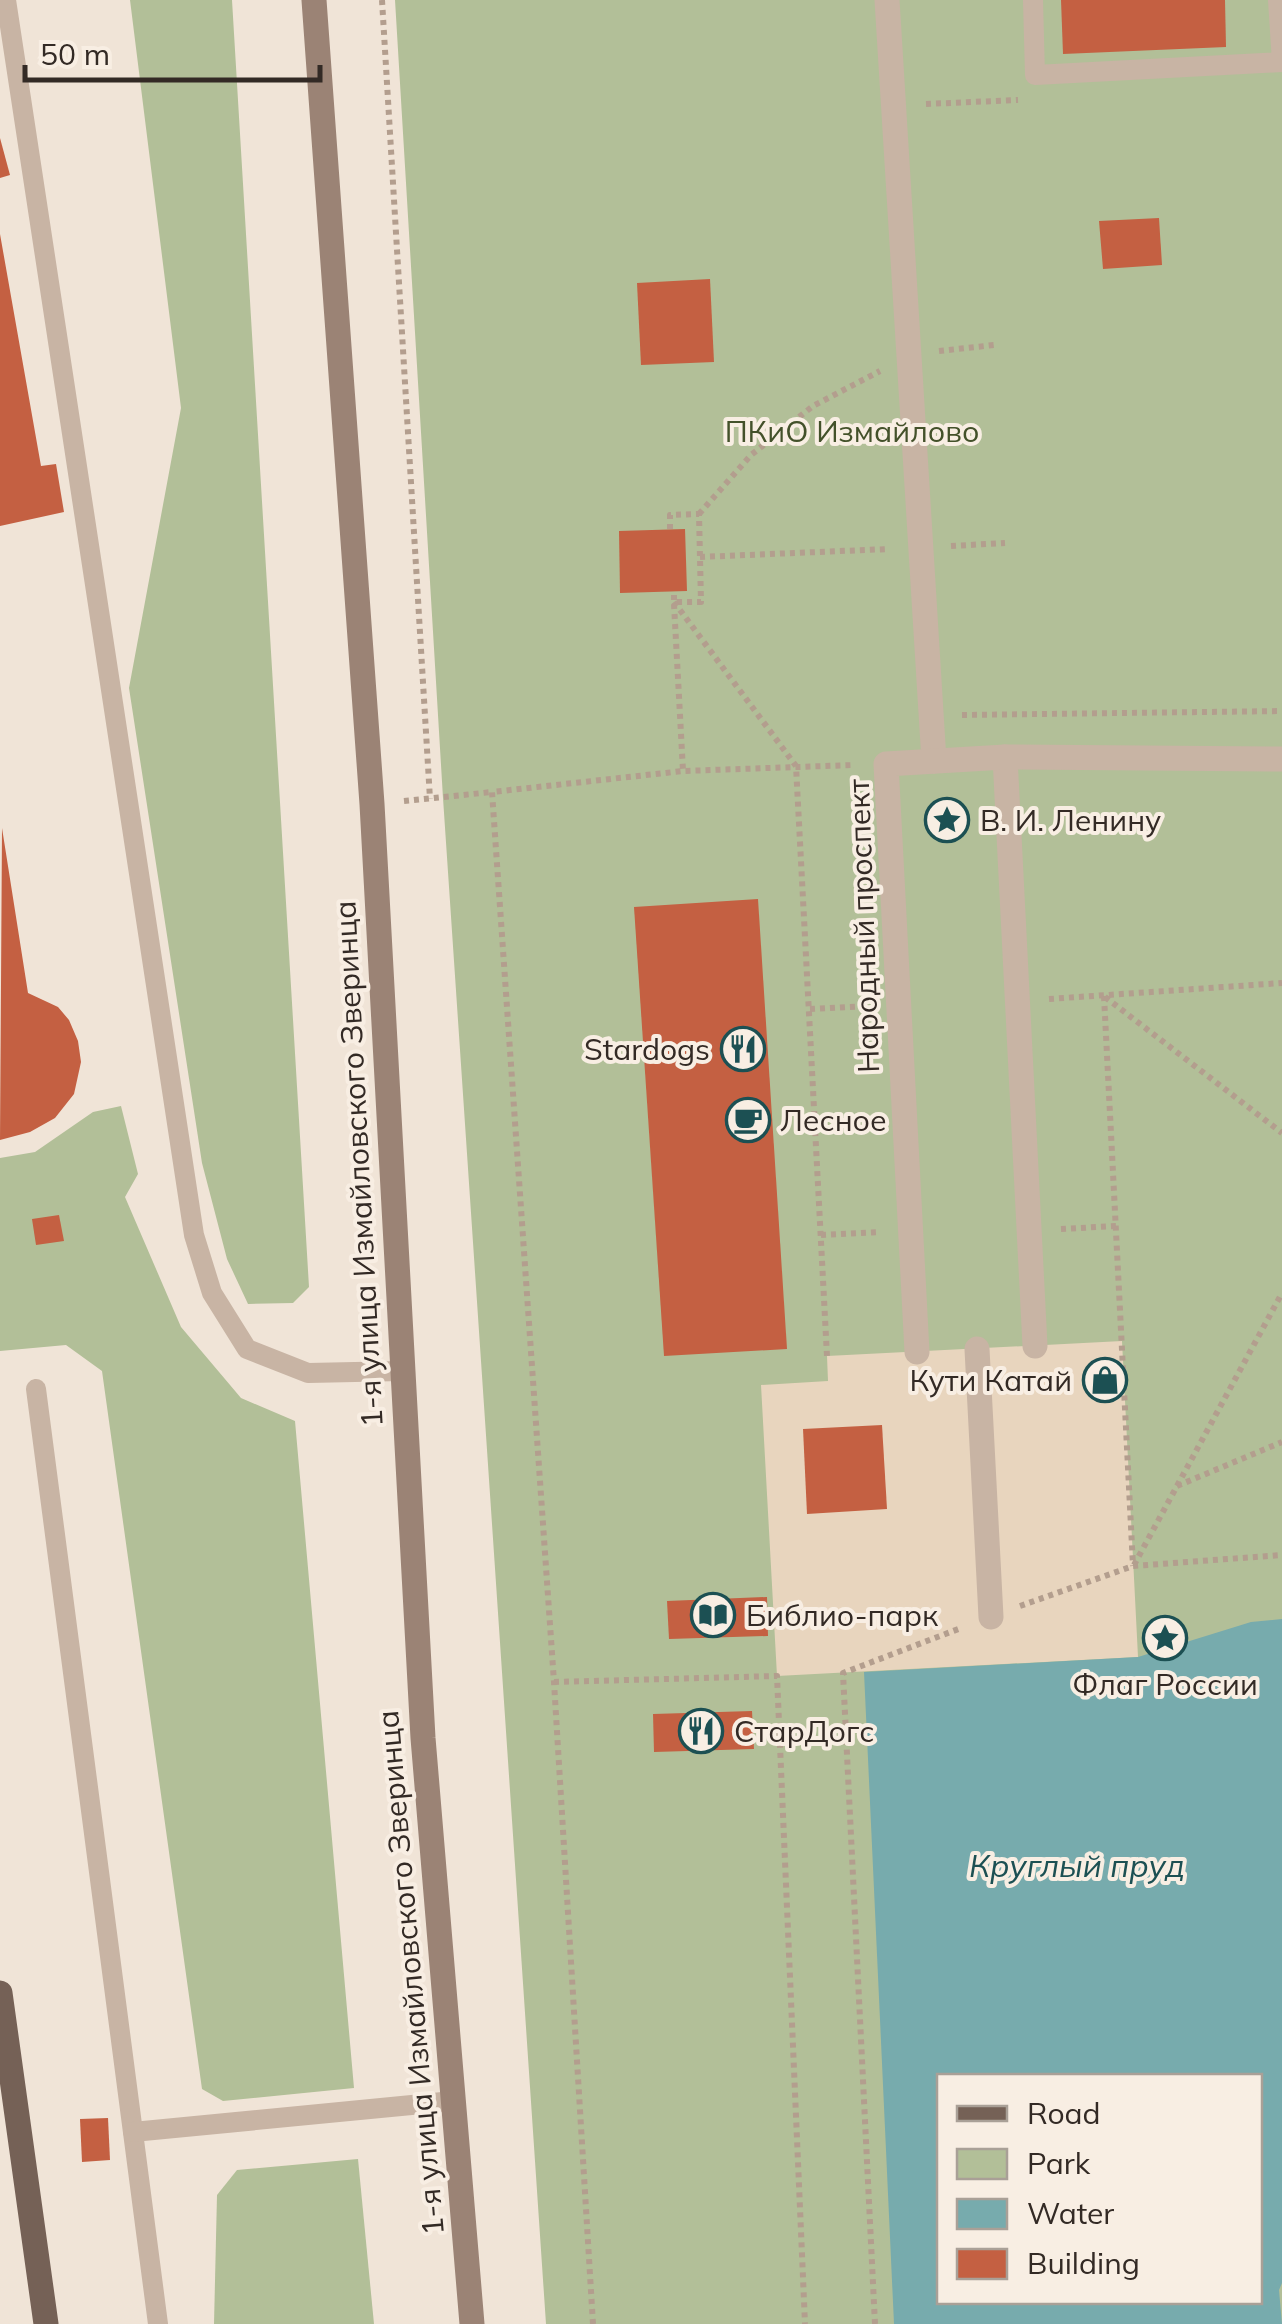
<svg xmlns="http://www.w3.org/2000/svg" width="1282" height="2324" viewBox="0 0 1282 2324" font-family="Mulish,sans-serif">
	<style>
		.green { fill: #b2bf98; fill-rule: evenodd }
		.plaza { fill: #e8d5be }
		.water { fill: #77abad; fill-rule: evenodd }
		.building { fill: #c46042 }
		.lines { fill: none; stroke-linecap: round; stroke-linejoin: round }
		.path { stroke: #b39e8e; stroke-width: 6; stroke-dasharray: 5 5; stroke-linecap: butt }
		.lane { stroke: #c8b4a4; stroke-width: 20 }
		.street { stroke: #c8b4a4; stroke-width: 25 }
		.secondary { stroke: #9b8375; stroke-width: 25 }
		.primary { stroke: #756156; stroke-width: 25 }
		.labels { text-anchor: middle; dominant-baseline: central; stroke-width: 8; stroke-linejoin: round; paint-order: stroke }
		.park-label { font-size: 30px; fill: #43512a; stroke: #f8eee3 }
		.poi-label { font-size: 30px; fill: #332a25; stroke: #f8eee3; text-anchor: start }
		.street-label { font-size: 30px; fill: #332a25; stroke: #f8eee3 }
		.water-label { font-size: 32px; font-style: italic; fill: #1c5053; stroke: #f8eee3 }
	</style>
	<rect width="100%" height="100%" fill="#f0e4d7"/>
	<g class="green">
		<path d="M 130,0 L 232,0 L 309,1287 L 293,1303 L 248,1304 L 227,1259 L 202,1163 L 129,688 L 181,408 Z"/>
		<path d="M 395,0 L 1282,0 L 1282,2324 L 546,2324 L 443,798 ZM 939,2076 L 1260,2076 L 1260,2302 L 939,2302 Z"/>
		<path d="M 121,1106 L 138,1174 L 125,1197 L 181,1327 L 241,1398 L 295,1421 L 354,2088 L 223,2101 L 202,2089 L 102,1371 L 66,1345 L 0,1351 L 0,1158 L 35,1152 L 93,1112 Z"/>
		<path d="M 358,2159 L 374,2324 L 214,2324 L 217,2195 L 237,2170 Z"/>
	</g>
	<path class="plaza" d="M 1122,1341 L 1138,1657 L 777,1676 L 761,1385 L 828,1381 L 827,1356 Z"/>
	<path class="water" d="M 1282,1619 L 1282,2283 L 1279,2290 L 1282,2324 L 894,2324 L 864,1672 L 1138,1657 L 1251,1622 ZM 939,2076 L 1260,2076 L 1260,2302 L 939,2302 Z"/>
	<g class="building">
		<path d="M 1061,0 L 1225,0 L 1226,47 L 1063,54 Z"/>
		<path d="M 0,138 L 10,175 L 0,178 Z"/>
		<path d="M 1159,218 L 1162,265 L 1103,269 L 1099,221 Z"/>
		<path d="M 0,234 L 41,466 L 56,464 L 64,512 L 0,526 Z"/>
		<path d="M 710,279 L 714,362 L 641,365 L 637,283 Z"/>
		<path d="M 685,529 L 687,591 L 620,593 L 619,531 Z"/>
		<path d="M 2,828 L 28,993 L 58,1007 L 69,1020 L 78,1041 L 81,1062 L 74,1094 L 55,1118 L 30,1132 L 0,1140 Z"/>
		<path d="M 758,899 L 787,1349 L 664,1356 L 634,907 Z"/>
		<path d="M 59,1215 L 64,1241 L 36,1245 L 32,1219 Z"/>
		<path d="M 882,1425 L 887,1509 L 807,1514 L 803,1429 Z"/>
		<path d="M 767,1597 L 768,1636 L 669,1639 L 667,1601 Z"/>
		<path d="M 752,1711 L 754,1749 L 654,1752 L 653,1714 Z"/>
		<path d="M 108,2118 L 110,2160 L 82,2162 L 80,2119 Z"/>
	</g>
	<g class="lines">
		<g class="path">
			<path d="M 382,0 L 430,799"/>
			<path d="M 926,104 L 1018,100"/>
			<path d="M 939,351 L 994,345"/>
			<path d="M 699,514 L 751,455 L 813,406 L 880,371"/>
			<path d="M 670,529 L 670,515 L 699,514 L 701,602 L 674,602 L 674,592"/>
			<path d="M 951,546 L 1005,543"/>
			<path d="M 700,557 L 889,549"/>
			<path d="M 674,602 L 796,766 L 827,1356"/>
			<path d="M 674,604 L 683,771"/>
			<path d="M 962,715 L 1282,711"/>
			<path d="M 404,801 L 492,792"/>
			<path d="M 1104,996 L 1133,1566"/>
			<path d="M 1105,997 L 1282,1133"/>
			<path d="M 1049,999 L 1282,983"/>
			<path d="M 810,1009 L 867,1006"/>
			<path d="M 1061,1229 L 1116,1226"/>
			<path d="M 821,1235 L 880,1232"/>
			<path d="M 1177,1486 L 1282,1442"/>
			<path d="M 1134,1565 L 1282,1293"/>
			<path d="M 1020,1606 L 1133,1566 L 1282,1555"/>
			<path d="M 554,1682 L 777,1676 L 805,2324"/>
			<path d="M 593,2324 L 554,1682 L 492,792 L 683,771 L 854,765"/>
			<path d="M 875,2324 L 843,1673 L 961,1628"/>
		</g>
		<g class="lane">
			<path d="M 6,0 L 194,1235 L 212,1293 L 247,1349 L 308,1373 L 402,1371"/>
			<path d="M 1033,0 L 1035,75 L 1282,62 L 1278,0"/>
			<path d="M 36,1389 L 158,2324"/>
			<path d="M 133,2132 L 453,2101"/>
		</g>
		<g class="street">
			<path d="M 887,0 L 934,761"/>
			<path d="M 1005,757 L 1035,1346"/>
			<path d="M 977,1349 L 991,1617"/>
			<path d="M 917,1352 L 886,764 L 1005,757 L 1282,759"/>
		</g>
		<path class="secondary" d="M 314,0 L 372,804 L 423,1738 L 472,2324"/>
		<path class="primary" d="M 0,1993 L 46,2324"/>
	</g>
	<defs>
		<symbol id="sight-ring" viewBox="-11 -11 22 22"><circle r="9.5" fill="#f8eee3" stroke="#1c5053" stroke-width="1.5"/><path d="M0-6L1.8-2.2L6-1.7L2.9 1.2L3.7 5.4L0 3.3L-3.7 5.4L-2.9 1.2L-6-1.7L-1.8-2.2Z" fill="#1c5053"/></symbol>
		<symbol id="restaurant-ring" viewBox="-11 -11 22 22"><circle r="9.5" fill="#f8eee3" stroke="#1c5053" stroke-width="1.5"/><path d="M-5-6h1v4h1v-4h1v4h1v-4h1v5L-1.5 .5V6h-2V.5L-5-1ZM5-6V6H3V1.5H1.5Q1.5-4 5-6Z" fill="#1c5053"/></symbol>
		<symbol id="cafe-ring" viewBox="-11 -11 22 22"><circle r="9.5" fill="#f8eee3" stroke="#1c5053" stroke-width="1.5"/><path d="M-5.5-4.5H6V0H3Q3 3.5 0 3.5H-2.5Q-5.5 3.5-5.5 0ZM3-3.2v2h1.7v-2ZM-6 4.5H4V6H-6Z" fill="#1c5053"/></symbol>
		<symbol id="shop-ring" viewBox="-11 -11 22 22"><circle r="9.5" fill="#f8eee3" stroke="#1c5053" stroke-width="1.5"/><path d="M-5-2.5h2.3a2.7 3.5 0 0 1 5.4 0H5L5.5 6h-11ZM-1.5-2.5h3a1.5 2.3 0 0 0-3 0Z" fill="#1c5053"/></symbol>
		<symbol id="library-ring" viewBox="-11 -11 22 22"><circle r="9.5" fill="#f8eee3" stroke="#1c5053" stroke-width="1.5"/><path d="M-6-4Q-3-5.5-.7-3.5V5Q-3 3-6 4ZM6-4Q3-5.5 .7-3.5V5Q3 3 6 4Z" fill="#1c5053"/></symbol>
	</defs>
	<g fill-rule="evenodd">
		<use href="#sight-ring" x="922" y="795" width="50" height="50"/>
		<use href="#restaurant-ring" x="718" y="1024" width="50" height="50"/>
		<use href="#cafe-ring" x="723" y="1095" width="50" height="50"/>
		<use href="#shop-ring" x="1080" y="1355" width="50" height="50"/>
		<use href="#library-ring" x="688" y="1590" width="50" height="50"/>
		<use href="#sight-ring" x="1140" y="1613" width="50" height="50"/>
		<use href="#restaurant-ring" x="676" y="1706" width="50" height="50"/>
	</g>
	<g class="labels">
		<g class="park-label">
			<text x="852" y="431">ПКиО Измайлово</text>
		</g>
		<g class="poi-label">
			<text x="980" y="820">В. И. Ленину</text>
			<text x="710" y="1049" text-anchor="end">Stardogs</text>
			<text x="780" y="1120">Лесное</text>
			<text x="1072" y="1380" text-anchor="end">Кути Катай</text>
			<text x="746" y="1615">Библио-парк</text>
			<text x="1165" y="1684" text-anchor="middle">Флаг России</text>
			<text x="734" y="1731">СтарДогс</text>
		</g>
		<g class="street-label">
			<text transform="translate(863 926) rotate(-92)">Народный проспект</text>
			<text transform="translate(358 1164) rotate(-93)">1-я улица Измайловского Зверинца</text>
			<text transform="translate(410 1973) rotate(-95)">1-я улица Измайловского Зверинца</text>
		</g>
		<g class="water-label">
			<text x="1077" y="1865">Круглый пруд</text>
		</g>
	</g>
	<rect x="937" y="2074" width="325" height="230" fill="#f8eee3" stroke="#a9a097" stroke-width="2.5"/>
	<rect x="957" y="2106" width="50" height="15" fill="#756156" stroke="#a9a097" stroke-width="2.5"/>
	<text x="1027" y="2124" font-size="30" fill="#332a25">Road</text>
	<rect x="957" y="2149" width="50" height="30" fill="#b2bf98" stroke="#a9a097" stroke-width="2.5"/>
	<text x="1027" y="2174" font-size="30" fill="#332a25">Park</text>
	<rect x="957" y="2199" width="50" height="30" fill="#77abad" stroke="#a9a097" stroke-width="2.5"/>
	<text x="1027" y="2224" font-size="30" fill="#332a25">Water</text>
	<rect x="957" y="2249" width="50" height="30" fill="#c46042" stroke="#a9a097" stroke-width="2.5"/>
	<text x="1027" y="2274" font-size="30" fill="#332a25">Building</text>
	<path d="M25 65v15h295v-15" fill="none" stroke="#332a25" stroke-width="5"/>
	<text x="40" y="65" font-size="30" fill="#332a25" stroke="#f8eee3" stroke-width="8" paint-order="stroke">50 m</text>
</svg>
